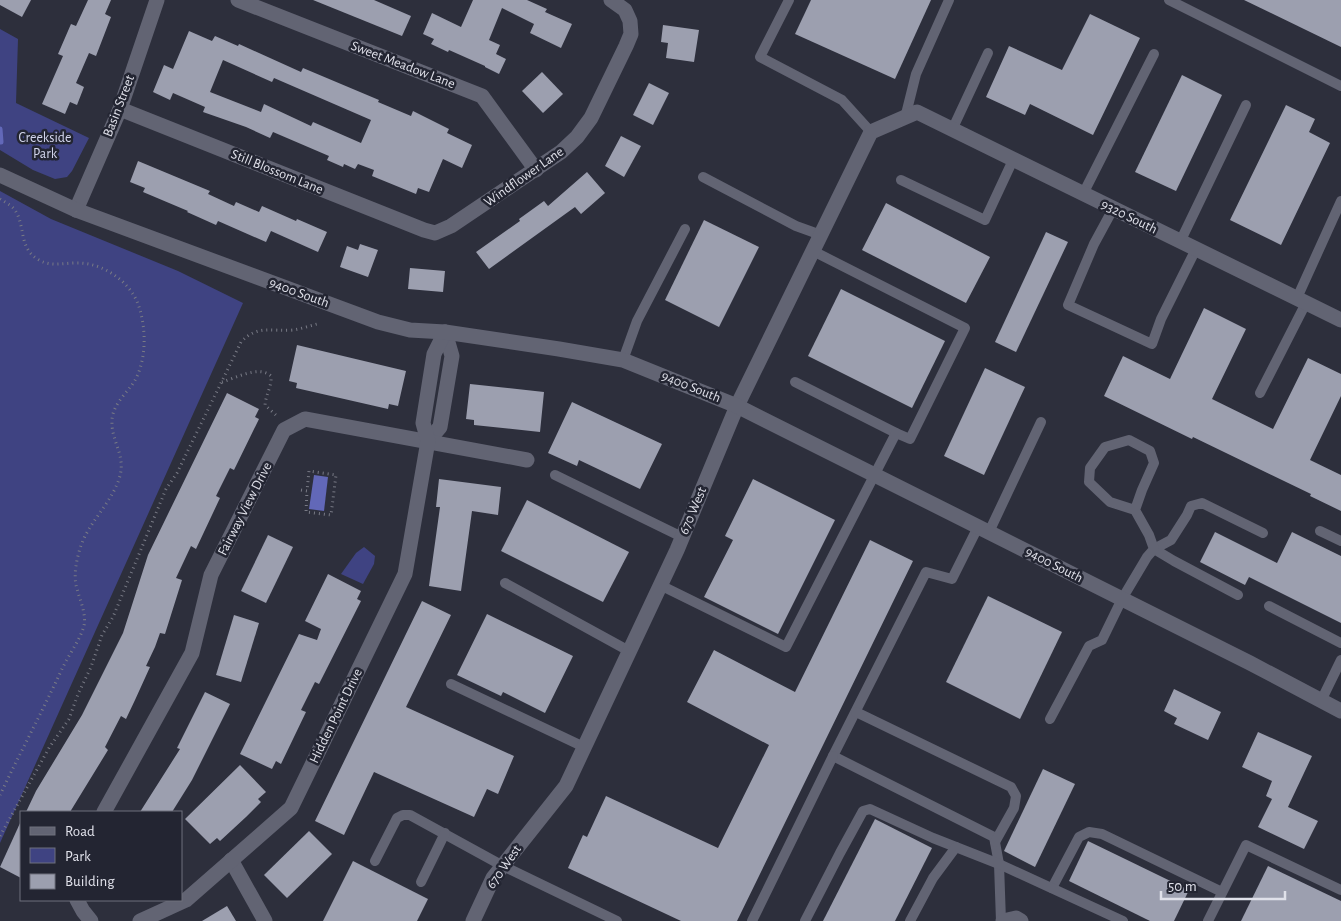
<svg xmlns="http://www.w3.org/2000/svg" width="1341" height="921" viewBox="0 0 1341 921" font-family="'Alegreya Sans',sans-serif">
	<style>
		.green { fill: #3f4382 }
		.water { fill: #6268b8 }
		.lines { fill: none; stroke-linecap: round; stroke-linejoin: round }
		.stream { stroke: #6268b8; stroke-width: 5 }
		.building { fill: #9c9faf; fill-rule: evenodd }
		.path { stroke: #787a85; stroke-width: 3; stroke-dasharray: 1 4; stroke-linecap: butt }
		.service { stroke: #626473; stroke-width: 10 }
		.minor { stroke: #626473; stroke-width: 15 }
		.tertiary { stroke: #626473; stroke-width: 15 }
		.labels { text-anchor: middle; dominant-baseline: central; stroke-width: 5; stroke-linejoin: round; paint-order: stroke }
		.street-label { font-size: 14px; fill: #e0e1ea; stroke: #232532 }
		.park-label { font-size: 14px; fill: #d3d6ed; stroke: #232532 }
	</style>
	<rect width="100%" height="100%" fill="#2d2f3c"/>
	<g class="green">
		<path d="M 0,29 L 18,39 L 16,103 L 89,138 L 72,171 L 67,177 L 55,179 L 33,170 L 0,150 Z"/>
		<path d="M 0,191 L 51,219 L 178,271 L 243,303 L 0,843 Z"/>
		<path d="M 364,547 L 375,556 L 374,564 L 363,584 L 341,574 L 356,553 Z"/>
	</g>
	<path class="water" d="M 314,475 L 328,477 L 324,511 L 309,509 Z"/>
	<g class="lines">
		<path class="stream" d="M 0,129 L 1,142"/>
	</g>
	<g class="building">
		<path d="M 0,0 L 31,0 L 22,17 L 0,5 Z"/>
		<path d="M 88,0 L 111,0 L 105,14 L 111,17 L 96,56 L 89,53 L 76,83 L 84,87 L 77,105 L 70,102 L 65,114 L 42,104 L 63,56 L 58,54 L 71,24 L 76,26 Z"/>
		<path d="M 313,0 L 374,0 L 411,16 L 402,36 Z"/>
		<path d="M 473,0 L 527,0 L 547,9 L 545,12 L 572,24 L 561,48 L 530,33 L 534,24 L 502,8 L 489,40 L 500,45 L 496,54 L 506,59 L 499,74 L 485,67 L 485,66 L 449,50 L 448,52 L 431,44 L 434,39 L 423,34 L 432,13 L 461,27 Z"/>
		<path d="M 811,0 L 931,0 L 895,79 L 795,34 Z"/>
		<path d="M 1244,0 L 1341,0 L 1341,47 Z"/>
		<path d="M 1090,14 L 1140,38 L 1093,135 L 1030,104 L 1025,115 L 986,97 L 1009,46 L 1062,70 Z"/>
		<path d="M 663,25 L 699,30 L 694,62 L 666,58 L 668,43 L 661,42 Z"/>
		<path d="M 189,31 L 212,41 L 215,36 L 238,46 L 239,44 L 301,72 L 303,68 L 379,100 L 378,102 L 411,116 L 413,111 L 449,129 L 447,133 L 472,145 L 462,168 L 443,159 L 429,192 L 418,188 L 416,194 L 372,176 L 374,170 L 358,164 L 355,169 L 344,164 L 343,167 L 327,160 L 329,156 L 273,132 L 270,138 L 246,127 L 203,112 L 205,107 L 173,93 L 170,100 L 153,92 L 164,65 L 173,69 ZM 223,60 L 272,82 L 274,78 L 371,120 L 361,143 L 313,122 L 311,126 L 264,104 L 261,112 L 210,92 Z"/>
		<path d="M 542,72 L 563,94 L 543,113 L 522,91 Z"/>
		<path d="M 1182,75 L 1222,95 L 1176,191 L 1135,172 Z"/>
		<path d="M 649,83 L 669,93 L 653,125 L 633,115 Z"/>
		<path d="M 1286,105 L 1315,119 L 1309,132 L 1330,143 L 1281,245 L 1230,220 Z"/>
		<path d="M 621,136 L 641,146 L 624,177 L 605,166 Z"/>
		<path d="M 138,161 L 210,191 L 208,194 L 234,206 L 236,202 L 259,212 L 262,206 L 296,221 L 297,219 L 327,232 L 318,252 L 271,231 L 266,242 L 218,221 L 216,225 L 187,212 L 188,211 L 143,192 L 145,188 L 130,182 Z"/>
		<path d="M 587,172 L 605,193 L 581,214 L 575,207 L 489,269 L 476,252 L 520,221 L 519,219 L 544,201 L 548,206 Z"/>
		<path d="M 886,203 L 990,257 L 966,303 L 862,250 Z"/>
		<path d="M 704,220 L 759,247 L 719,327 L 665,300 Z"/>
		<path d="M 1046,232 L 1068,242 L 1016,352 L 995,342 Z"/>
		<path d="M 360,244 L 378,250 L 368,277 L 340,267 L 347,246 L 358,250 Z"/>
		<path d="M 410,268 L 445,271 L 443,292 L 408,289 Z"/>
		<path d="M 841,289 L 945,341 L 912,408 L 808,356 Z"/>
		<path d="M 1204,308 L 1246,329 L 1212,399 L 1273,429 L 1308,358 L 1341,374 L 1341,396 L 1310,460 L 1341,475 L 1341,511 L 1310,496 L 1311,494 L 1193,437 L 1192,439 L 1104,396 L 1123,356 L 1170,379 Z"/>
		<path d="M 297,345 L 406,371 L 398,406 L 389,404 L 388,409 L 296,388 L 297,383 L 289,381 Z"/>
		<path d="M 985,368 L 1025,387 L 984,475 L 944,456 Z"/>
		<path d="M 470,384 L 544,392 L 540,432 L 474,425 L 474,420 L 466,419 Z"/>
		<path d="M 227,393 L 259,409 L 255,417 L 259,419 L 234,470 L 230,468 L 216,496 L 220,498 L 196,549 L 191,546 L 176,578 L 182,580 L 165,634 L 160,633 L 155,647 L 146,666 L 150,667 L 135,700 L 126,719 L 121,716 L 105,747 L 108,750 L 70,812 L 26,812 L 36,791 L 82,715 L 123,633 L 148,555 Z"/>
		<path d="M 572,402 L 662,444 L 640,489 L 579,460 L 577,466 L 548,453 Z"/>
		<path d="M 439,479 L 501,487 L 498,515 L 472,511 L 461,591 L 429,586 L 440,507 L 436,507 Z"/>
		<path d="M 753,479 L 835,520 L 778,634 L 704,597 L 733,540 L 725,536 Z"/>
		<path d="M 527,500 L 629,552 L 603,602 L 501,551 Z"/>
		<path d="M 1215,532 L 1277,563 L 1292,532 L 1341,556 L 1341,623 L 1249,577 L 1245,585 L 1200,562 Z"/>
		<path d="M 268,535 L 293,547 L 266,603 L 241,591 Z"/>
		<path d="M 870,540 L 913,561 L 737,921 L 681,921 L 568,868 L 583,835 L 587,837 L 606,796 L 718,848 L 769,745 L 687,702 L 714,650 L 795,692 Z"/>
		<path d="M 328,574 L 361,591 L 357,599 L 361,601 L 319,684 L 315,682 L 301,710 L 306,712 L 281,764 L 276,761 L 272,769 L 240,754 L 299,634 L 317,640 L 321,629 L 305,621 Z"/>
		<path d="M 988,596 L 1062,632 L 1020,719 L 946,682 Z"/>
		<path d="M 422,601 L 451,615 L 406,707 L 514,756 L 498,794 L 487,789 L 474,817 L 374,772 L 344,835 L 315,821 Z"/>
		<path d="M 487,614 L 573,656 L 545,713 L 503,692 L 501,696 L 457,675 Z"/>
		<path d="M 234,615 L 259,623 L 241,682 L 216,675 Z"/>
		<path d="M 1174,689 L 1221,712 L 1208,740 L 1174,724 L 1177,718 L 1164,711 Z"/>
		<path d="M 205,692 L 230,704 L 192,780 L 172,812 L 140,812 L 180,749 L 177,748 Z"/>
		<path d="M 1258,732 L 1312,756 L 1288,807 L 1318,821 L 1304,849 L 1258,827 L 1272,799 L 1266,796 L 1272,781 L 1242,767 Z"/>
		<path d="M 240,765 L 266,792 L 258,799 L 261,802 L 246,817 L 220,841 L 217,838 L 210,844 L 185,819 Z"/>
		<path d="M 1043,769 L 1075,784 L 1035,867 L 1004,851 Z"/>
		<path d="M 875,819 L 932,848 L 895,921 L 823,921 Z"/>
		<path d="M 21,821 L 21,878 L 0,867 Z"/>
		<path d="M 309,831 L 332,854 L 287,898 L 264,875 Z"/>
		<path d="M 1088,841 L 1189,890 L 1174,921 L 1150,921 L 1069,881 Z"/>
		<path d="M 353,861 L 428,899 L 417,921 L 323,921 Z"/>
		<path d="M 1268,866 L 1341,901 L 1341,921 L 1241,921 Z"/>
		<path d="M 227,906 L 236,921 L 202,921 Z"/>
	</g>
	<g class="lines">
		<g class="path">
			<path d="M 0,199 C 5,202 11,205 15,210 C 26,227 18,248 39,260 C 51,267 63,263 76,263 C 101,262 129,280 138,304 C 147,328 147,364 132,385 C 124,395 112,407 112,421 C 111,442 127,456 119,479 C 110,506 86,524 79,552 C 76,563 74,574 76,585 C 79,599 88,615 83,629 C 78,643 68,656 62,669 C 42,712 20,753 0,795"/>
			<path d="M 222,382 C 236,378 259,365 271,376 C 272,386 266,394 265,405 L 278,417"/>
			<path d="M 301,490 L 307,491 L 309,471 L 336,475 L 331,515 L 306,512 L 307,491"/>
			<path d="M 0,836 L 49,748 L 69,719 L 78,694 L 91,667 L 102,635 L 113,617 L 166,489 L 177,473 L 241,342 C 258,324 272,332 293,330 C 301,329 309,326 317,324"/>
		</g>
		<g class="service">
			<path d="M 789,0 L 760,57 L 842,100 L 871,132"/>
			<path d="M 1169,0 L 1341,86"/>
			<path d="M 905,118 L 916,74 L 949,0"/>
			<path d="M 952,130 L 988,53"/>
			<path d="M 703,177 L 796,226 L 821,235"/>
			<path d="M 901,180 L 985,220 L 1013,160"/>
			<path d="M 1083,194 L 1154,54"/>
			<path d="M 1113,209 L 1094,244 L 1068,305 L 1152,344 L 1161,319 L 1196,249"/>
			<path d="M 1180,242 L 1246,105"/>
			<path d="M 1297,298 L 1341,201"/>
			<path d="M 623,360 L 637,321 L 685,229"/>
			<path d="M 795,382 L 896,433"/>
			<path d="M 1260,393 L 1306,303"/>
			<path d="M 555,475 L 682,537"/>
			<path d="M 978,527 L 952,579 L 926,572 L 833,756 L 994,837 L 999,864 L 1001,921"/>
			<path d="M 1320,531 L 1341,541"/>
			<path d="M 989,532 L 1041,422"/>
			<path d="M 505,583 L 629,651"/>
			<path d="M 660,585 L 786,647 L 896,433 L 910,439 L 965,328 L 813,251"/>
			<path d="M 1238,595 L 1174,561 L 1154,549 L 1171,540 L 1187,515 L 1191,506 L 1202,503 L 1263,533"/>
			<path d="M 1269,606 L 1341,643"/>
			<path d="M 451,684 L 584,747"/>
			<path d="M 1321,701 L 1341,660"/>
			<path d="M 856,712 L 1011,787 L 1016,796 L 1014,808 L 995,842"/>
			<path d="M 1050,719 L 1089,646 L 1102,640 L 1122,599 L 1147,557 L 1154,549 L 1149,535 L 1135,510 L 1142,490 L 1154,463 L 1150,451 L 1129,440 L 1105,447 L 1090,468 L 1089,482 L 1110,502 L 1135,510"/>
			<path d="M 375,861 L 397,818 L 403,815 L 410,815 L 503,866 L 617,921"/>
			<path d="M 421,882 L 445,833"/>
			<path d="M 1052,888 L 1079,837 L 1089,832 L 1102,834 L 1222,892"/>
			<path d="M 752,921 L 833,756"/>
			<path d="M 805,921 L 840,853 L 863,811 L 870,809 L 933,838 L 999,864 L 1123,921"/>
			<path d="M 910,921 L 933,878 L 956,847"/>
			<path d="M 1208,921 L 1246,845 L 1341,890"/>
		</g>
		<g class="minor">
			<path d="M 238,0 L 482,96 L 536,170"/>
			<path d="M 120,109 L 424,230 L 435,233 L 451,226 L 561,152 L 577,137 L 591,118 L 626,46 L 631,34 L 630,21 L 625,10 L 611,0"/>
			<path d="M 76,210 L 120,109 L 157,0"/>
			<path d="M 428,441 L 440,427 L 452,356 L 445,332"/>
			<path d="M 104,812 L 192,653 L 211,575 L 284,430 L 305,419 L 527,460"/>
			<path d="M 231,860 L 265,921"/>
			<path d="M 77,900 L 83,911 L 91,921"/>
			<path d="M 140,921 L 186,900 L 291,808 L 405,574 L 428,441 L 423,423 L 434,354 L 445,332"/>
			<path d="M 473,921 L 493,878 L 566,786 L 677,550 L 737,406 L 871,132 L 917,112 L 1341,320"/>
			<path d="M 1003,921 L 1016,918 L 1021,921"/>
		</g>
		<path class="tertiary" d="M 0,175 L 76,210 L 378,322 L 410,330 L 445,332 L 559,349 L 623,360 L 737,406 L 1250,663 L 1341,711"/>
	</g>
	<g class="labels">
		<g class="street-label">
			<text transform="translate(403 65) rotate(21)">Sweet Meadow Lane</text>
			<text transform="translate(119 106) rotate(-69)">Basin Street</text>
			<text transform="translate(277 172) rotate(22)">Still Blossom Lane</text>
			<text transform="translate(524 177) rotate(-35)">Windflower Lane</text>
			<text transform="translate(1129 217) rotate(26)">9320 South</text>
			<text transform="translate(299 293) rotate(20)">9400 South</text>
			<text transform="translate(691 387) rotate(22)">9400 South</text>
			<text transform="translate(245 509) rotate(-63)">Fairway View Drive</text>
			<text transform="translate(693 511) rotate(-67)">670 West</text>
			<text transform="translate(1054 565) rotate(27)">9400 South</text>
			<text transform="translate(336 716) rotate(-64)">Hidden Point Drive</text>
			<text transform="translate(504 867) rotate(-55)">670 West</text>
		</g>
		<g class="park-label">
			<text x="45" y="138">Creekside<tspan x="45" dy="16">Park</tspan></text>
		</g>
	</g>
	<rect x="20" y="811" width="162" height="90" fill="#232532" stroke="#6f707c"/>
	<rect x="30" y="827" width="25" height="8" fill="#626473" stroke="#6f707c"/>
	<text x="65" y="836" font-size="15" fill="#e0e1ea">Road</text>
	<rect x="30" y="848" width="25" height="15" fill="#3f4382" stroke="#6f707c"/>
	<text x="65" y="861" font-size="15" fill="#e0e1ea">Park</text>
	<rect x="30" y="874" width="25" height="15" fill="#9c9faf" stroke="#6f707c"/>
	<text x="65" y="886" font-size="15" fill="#e0e1ea">Building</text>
	<path d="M1161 891v8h124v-8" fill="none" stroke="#e0e1ea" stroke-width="2.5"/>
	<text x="1168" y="891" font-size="15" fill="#e0e1ea" stroke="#232532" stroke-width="4" paint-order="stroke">50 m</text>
</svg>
